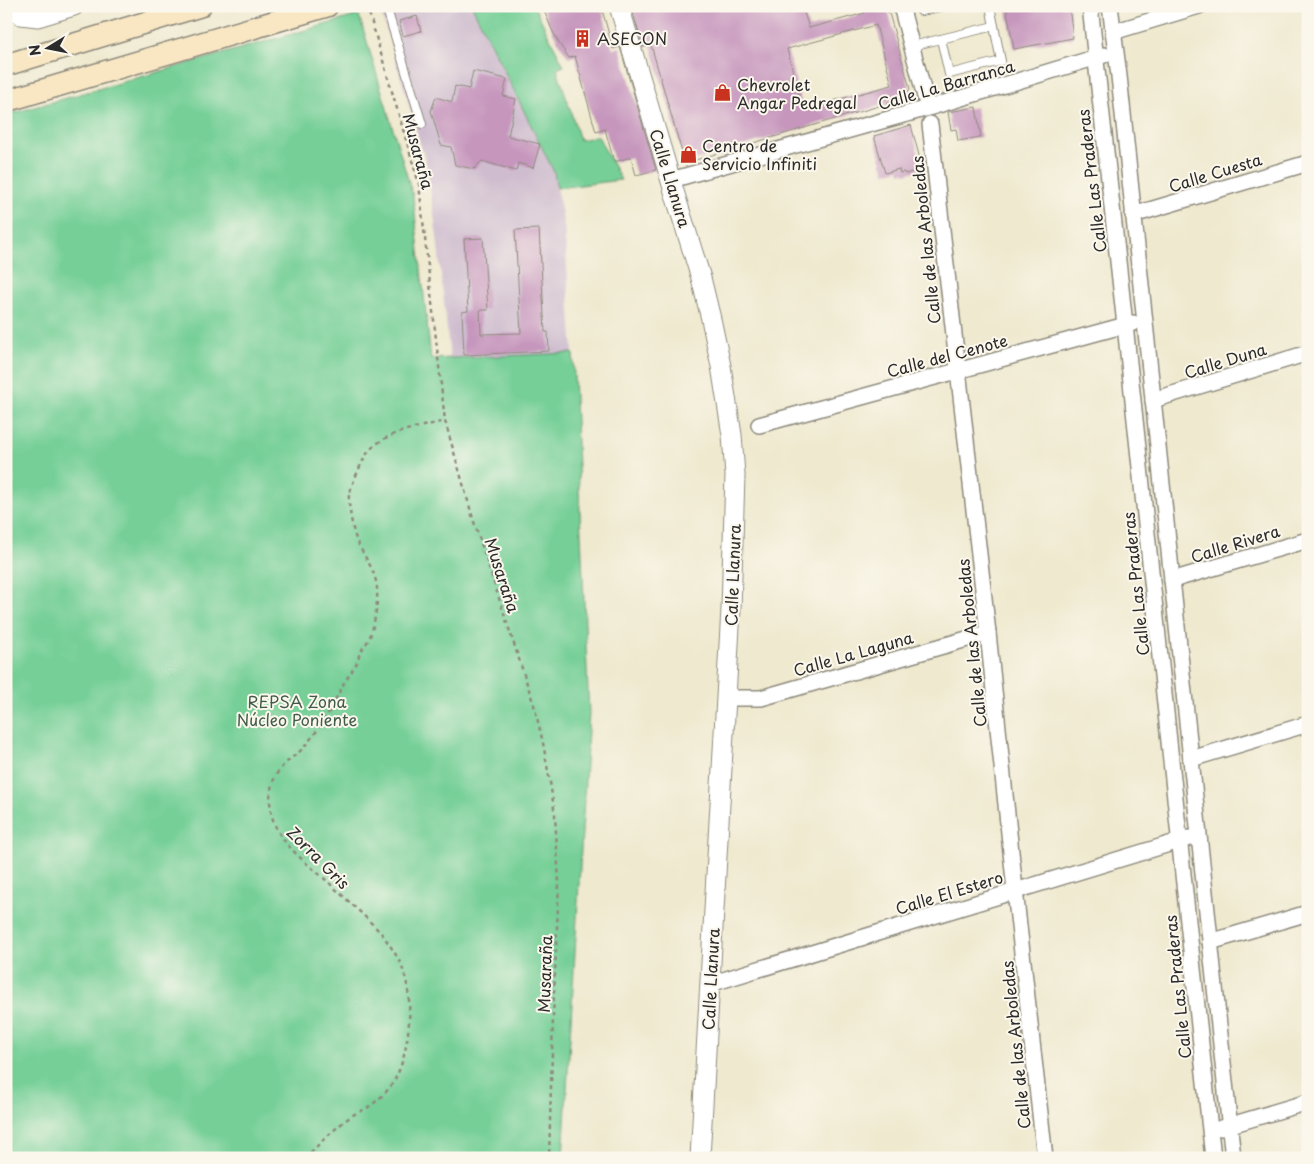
<svg xmlns="http://www.w3.org/2000/svg" width="1314" height="1164" viewBox="0 0 1314 1164" font-family="'Playpen Sans',sans-serif">
	<style>
		.industrial { fill: #cfbdcf }
		.green { fill: #75cf96; stroke: #507d60 }
		.building { fill: #c696bd; fill-rule: evenodd }
		.lines { fill: none; stroke-linecap: round; stroke-linejoin: round }
		.service-casing { stroke: #8d8a7d; stroke-width: 10 }
		.minor-casing { stroke: #8d8a7d; stroke-width: 18 }
		.tertiary-casing { stroke: #8d8a7d; stroke-width: 21 }
		.secondary-casing { stroke: #8d8a7d; stroke-width: 24 }
		.path { stroke: #8d8a7d; stroke-width: 2.5; stroke-dasharray: 4 4; stroke-linecap: butt }
		.service { stroke: #fff; stroke-width: 8 }
		.minor { stroke: #fff; stroke-width: 15 }
		.tertiary { stroke: #fff; stroke-width: 19 }
		.secondary { stroke: #f9e7c3; stroke-width: 21 }
		.labels { text-anchor: middle; dominant-baseline: central; stroke-width: 4; stroke-linejoin: round; paint-order: stroke }
		.poi-label { font-size: 16px; fill: #2b2b2b; stroke: #fbf7ec; text-anchor: start }
		.street-label { font-size: 16px; fill: #2b2b2b; stroke: #fbf7ec }
		.park-label { font-size: 16px; fill: #415c4b; stroke: #fbf7ec }
	</style>
	<rect width="100%" height="100%" fill="#fbf7ec"/>
	<filter id="ink" filterUnits="userSpaceOnUse"><feTurbulence type="fractalNoise" baseFrequency=".02" numOctaves="2"/><feDisplacementMap in="SourceGraphic" scale="10" xChannelSelector="R" yChannelSelector="G"/><feConvolveMatrix kernelMatrix="1 2 1 2 8 2 1 2 1" color-interpolation-filters="sRGB"/></filter>
	<filter id="wash" filterUnits="userSpaceOnUse"><feTurbulence type="fractalNoise" baseFrequency=".0096" numOctaves="4" result="noise"/><feDisplacementMap in="SourceGraphic" scale="20" xChannelSelector="R" yChannelSelector="G"/><feGaussianBlur stdDeviation="1.12" result="paint"/><feColorMatrix in="noise" values="0 0 0 0 0 0 0 0 0 0 0 0 0 0 0 0 0 1.4 0 .05"/><feComposite in="paint" operator="in"/></filter>
	<g filter="url(#wash)">
		<rect width="100%" height="100%" fill="#efe9cf"/>
		<path class="industrial" d="M 388,6 L 472,6 L 554,172 L 564,226 L 573,353 L 450,358 L 437,237 L 427,166 L 380,9 Z"/>
		<g class="green">
			<path d="M 472,6 L 534,6 L 564,66 L 557,69 L 580,140 L 598,136 L 621,180 L 557,188 L 554,172 Z"/>
			<path d="M 359,15 L 413,196 L 431,359 L 573,353 L 589,713 L 563,1158 L 6,1158 L 6,115 Z"/>
		</g>
		<g id="blocks">
			<g class="building">
				<path d="M 542,6 L 601,6 L 613,49 L 620,47 L 656,170 L 636,175 L 631,157 L 614,162 L 605,129 L 596,132 L 575,56 L 569,58 L 560,45 L 553,32 Z"/>
				<path d="M 631,6 L 802,6 L 809,28 L 865,13 L 864,11 L 867,10 L 866,6 L 887,6 L 910,89 L 904,98 L 896,101 L 685,163 L 651,45 L 643,47 ZM 876,25 L 892,85 L 803,109 L 787,49 Z"/>
				<path d="M 1006,6 L 1069,6 L 1073,38 L 1014,49 Z"/>
				<path d="M 417,16 L 421,31 L 403,36 L 399,21 Z"/>
				<path d="M 473,71 L 507,79 L 503,96 L 516,99 L 508,136 L 540,144 L 533,168 L 518,163 L 516,171 L 482,161 L 474,169 L 455,165 L 451,147 L 441,145 L 431,111 L 436,97 L 452,102 L 455,86 L 469,89 Z"/>
				<path d="M 976,107 L 981,137 L 958,141 L 956,129 L 951,130 L 948,112 Z"/>
				<path d="M 911,125 L 922,167 L 918,168 L 919,170 L 905,174 L 904,172 L 900,173 L 899,169 L 885,173 L 874,136 Z"/>
				<path d="M 539,229 L 545,332 L 548,332 L 549,351 L 464,355 L 462,312 L 468,311 L 464,239 L 483,238 L 488,310 L 480,310 L 481,334 L 521,333 L 515,230 Z"/>
			</g>
		</g>
	</g>
	<g filter="url(#ink)">
		<use href="#blocks" fill-opacity="0" stroke="#8d8a7d" stroke-width="1"/>
		<g class="lines">
			<defs>
				<g id="service">
					<path d="M 386,6 L 422,124"/>
					<path d="M 919,6 L 921,11 L 943,6"/>
					<path d="M 941,39 L 949,74 L 1001,61 L 994,26"/>
					<path d="M 912,46 L 994,26 L 990,6"/>
				</g>
				<g id="minor">
					<path d="M 901,6 L 928,108"/>
					<path d="M 1090,6 L 1125,325 L 1213,1158"/>
					<path d="M 1110,6 L 1119,76 L 1233,1158"/>
					<path d="M 1113,32 L 1199,6"/>
					<path d="M 930,124 L 988,633 L 1015,890 L 1045,1158"/>
					<path d="M 671,180 L 928,108 L 1104,55"/>
					<path d="M 1133,215 L 1308,163"/>
					<path d="M 1153,400 L 1308,353"/>
					<path d="M 759,425 L 1133,323"/>
					<path d="M 1172,580 L 1308,540"/>
					<path d="M 726,698 L 761,698 L 988,633"/>
					<path d="M 1191,759 L 1308,724"/>
					<path d="M 1210,942 L 1308,913"/>
					<path d="M 710,984 L 1189,838"/>
					<path d="M 1221,1128 L 1308,1102"/>
				</g>
				<g id="tertiary">
					<path d="M 7,6 L 21,15 L 38,17 L 74,6"/>
					<path d="M 619,6 L 676,198 L 701,278 L 711,319 L 721,366 L 732,435 L 735,475 L 731,609 L 700,1158"/>
				</g>
				<g id="secondary">
					<path d="M 6,65 L 200,6"/>
					<path d="M 6,101 L 327,6"/>
				</g>
			</defs>
			<use href="#service" class="service-casing"/>
			<use href="#minor" class="minor-casing"/>
			<use href="#tertiary" class="tertiary-casing"/>
			<use href="#secondary" class="secondary-casing"/>
			<g class="path">
				<path d="M 367,6 L 419,184 L 445,421 L 474,522 L 534,705 L 543,743 L 550,782 L 555,815 L 559,883 L 553,1017 L 549,1158"/>
				<path d="M 305,1158 C 319,1144 334,1129 350,1117 C 355,1113 362,1111 367,1108 C 375,1103 384,1095 390,1087 C 409,1062 414,1006 405,976 C 401,961 391,946 381,933 C 364,915 345,898 327,881 C 307,863 278,843 272,816 C 269,802 269,788 276,775 C 281,766 289,760 297,754 C 305,747 312,737 319,728 C 328,715 335,700 343,685 C 346,679 351,673 355,666 C 358,662 358,657 360,653 C 363,647 368,642 370,637 C 375,622 378,603 377,588 C 375,566 360,553 354,533 C 352,525 348,503 349,495 C 351,486 363,458 369,451 C 373,446 379,442 384,439 C 402,429 425,426 445,421"/>
			</g>
			<use href="#service" class="service"/>
			<use href="#minor" class="minor"/>
			<use href="#tertiary" class="tertiary"/>
			<use href="#secondary" class="secondary"/>
		</g>
	</g>
	<defs>
		<symbol id="building-bare" viewBox="-9 -9 18 18"><path d="M-4-6H4V6H1V3H-1V6H-4ZM-2.5-4.3h1.7v1.8h-1.7ZM.8-4.3h1.7v1.8H.8ZM-2.5-1h1.7V.8h-1.7ZM.8-1h1.7V.8H.8Z" fill="#c8321e" stroke="#fbf7ec" stroke-width="2.5" paint-order="stroke"/></symbol>
		<symbol id="shop-bare" viewBox="-9 -9 18 18"><path d="M-5-2.5h2.3a2.7 3.5 0 0 1 5.4 0H5L5.5 6h-11ZM-1.5-2.5h3a1.5 2.3 0 0 0-3 0Z" fill="#c8321e" stroke="#fbf7ec" stroke-width="2.5" paint-order="stroke"/></symbol>
	</defs>
	<g fill-rule="evenodd">
		<use href="#building-bare" x="570" y="26" width="25" height="25"/>
		<use href="#shop-bare" x="710" y="80" width="25" height="25"/>
		<use href="#shop-bare" x="676" y="142" width="25" height="25"/>
	</g>
	<g class="labels">
		<g class="poi-label">
			<text x="597" y="38">ASECON</text>
			<text x="737" y="84">Chevrolet<tspan x="737" dy="18">Angar Pedregal</tspan></text>
			<text x="702" y="145">Centro de<tspan x="702" dy="18">Servicio Infiniti</tspan></text>
		</g>
		<g class="street-label">
			<text transform="translate(946 84) rotate(-16)">Calle La Barranca</text>
			<text transform="translate(419 151) rotate(75)">Musaraña</text>
			<text transform="translate(1215 172) rotate(-17)">Calle Cuesta</text>
			<text transform="translate(671 178) rotate(73)">Calle Llanura</text>
			<text transform="translate(1091 181) rotate(-97)">Calle Las Praderas</text>
			<text transform="translate(925 240) rotate(-96)">Calle de las Arboledas</text>
			<text transform="translate(947 355) rotate(-15)">Calle del Cenote</text>
			<text transform="translate(1225 360) rotate(-17)">Calle Duna</text>
			<text transform="translate(1235 543) rotate(-17)">Calle Rivera</text>
			<text transform="translate(503 575) rotate(72)">Musaraña</text>
			<text transform="translate(732 575) rotate(-88)">Calle Llanura</text>
			<text transform="translate(1135 584) rotate(-96)">Calle Las Praderas</text>
			<text transform="translate(971 643) rotate(-96)">Calle de las Arboledas</text>
			<text transform="translate(853 653) rotate(-16)">Calle La Laguna</text>
			<text transform="translate(319 857) rotate(45)">Zorra Gris</text>
			<text transform="translate(949 892) rotate(-17)">Calle El Estero</text>
			<text transform="translate(544 974) rotate(-88)">Musaraña</text>
			<text transform="translate(710 979) rotate(-87)">Calle Llanura</text>
			<text transform="translate(1177 987) rotate(-96)">Calle Las Praderas</text>
			<text transform="translate(1015 1045) rotate(-96)">Calle de las Arboledas</text>
		</g>
		<g class="park-label">
			<text x="297" y="701">REPSA Zona<tspan x="297" dy="18">Núcleo Poniente</tspan></text>
		</g>
	</g>
	<rect width="1314" height="1164" fill="none" stroke="#fbf7ec" stroke-width="25"/>
	<g transform="translate(48 48) rotate(260)" stroke="#fbf7ec" stroke-width="4" paint-order="stroke">
	<path d="M0-4L9 19L0 12L-9 19Z" fill="#2b2b2b"/>
	<text y="-8" font-size="14" font-weight="bold" text-anchor="middle" fill="#2b2b2b">N</text>
	</g>
</svg>
